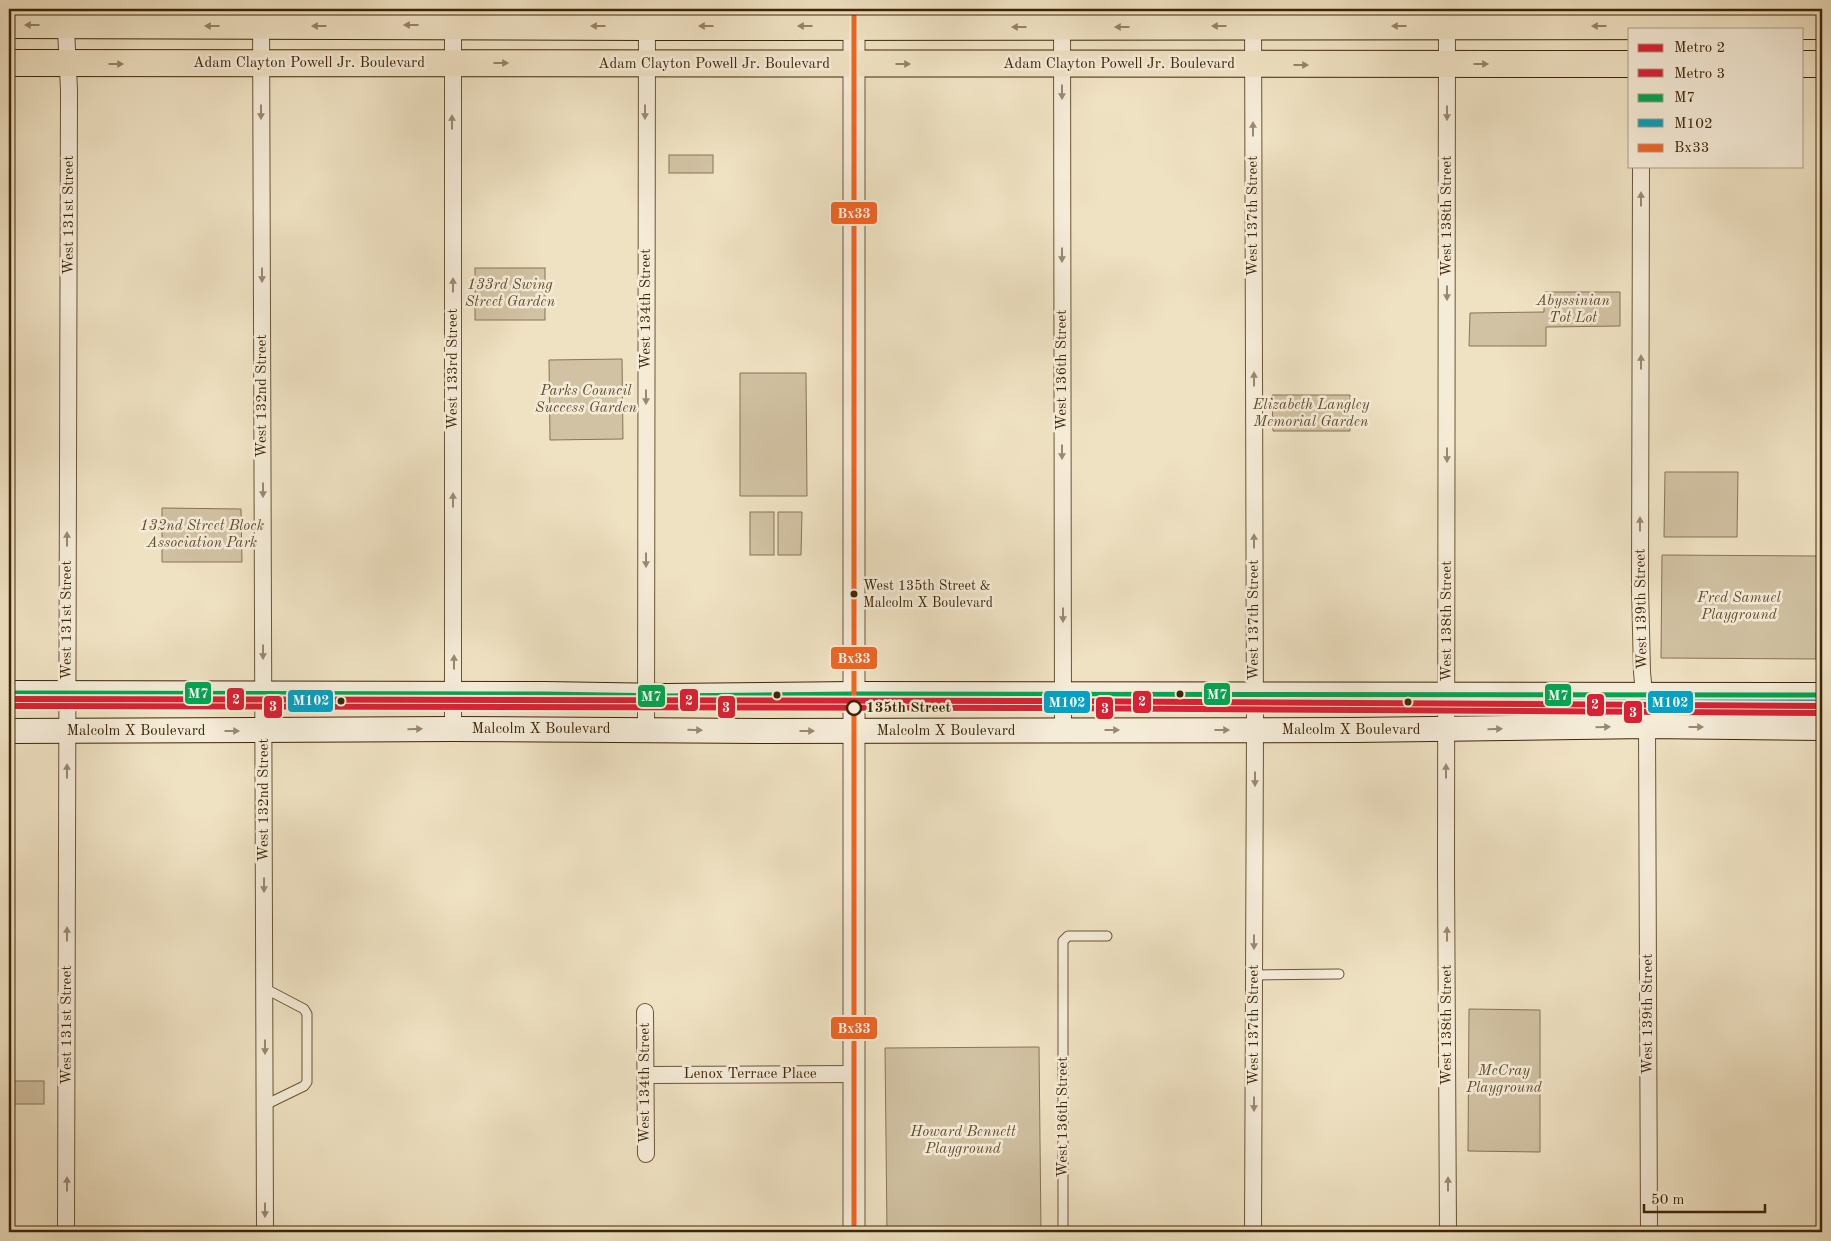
<svg xmlns="http://www.w3.org/2000/svg" width="1831" height="1241" viewBox="0 0 1831 1241" font-family="'Old Standard TT',serif">
	<style>
		.green { fill: #d1c2a3; stroke: #887454 }
		.lines { fill: none; stroke-linecap: round; stroke-linejoin: round }
		.service-casing { stroke: #6a5535; stroke-width: 11 }
		.minor-casing { stroke: #6a5535; stroke-width: 18 }
		.tertiary-casing { stroke: #6a5535; stroke-width: 23 }
		.secondary-casing { stroke: #3e2606; stroke-width: 26 }
		.primary-casing { stroke: #3e2606; stroke-width: 28 }
		.service { stroke: #f5ecd8; stroke-width: 9 }
		.minor { stroke: #f5ecd8; stroke-width: 16 }
		.tertiary { stroke: #f5ecd8; stroke-width: 21 }
		.secondary { stroke: #f5ecd8; stroke-width: 24 }
		.primary { stroke: #efe2c3; stroke-width: 26 }
		.bus-1-casing { stroke: #f5ecd8; stroke-width: 9 }
		.bus-2-casing { stroke: #f5ecd8; stroke-width: 9 }
		.bus-3-casing { stroke: #f5ecd8; stroke-width: 9 }
		.bus-1 { stroke: #00a651; stroke-width: 5 }
		.bus-2 { stroke: #03a2c4; stroke-width: 5 }
		.bus-3 { stroke: #f26522; stroke-width: 5 }
		.metro-1-casing { stroke: #f5ecd8; stroke-width: 10 }
		.metro-2-casing { stroke: #f5ecd8; stroke-width: 10 }
		.metro-1 { stroke: #d82233; stroke-width: 6 }
		.metro-2 { stroke: #d82233; stroke-width: 6 }
		.oneway { fill: #968464 }
		.oneway2 { fill: #9a896f }
		.bus-dot { fill: #3e2606; stroke: #f5ecd8; stroke-width: 2 }
		.stop-dot { fill: #f5ecd8; stroke: #3e2606; stroke-width: 2.5 }
		.labels { text-anchor: middle; dominant-baseline: central; stroke-width: 5; stroke-linejoin: round; paint-order: stroke }
		.bus-label { font-size: 14px; fill: #3e2606; stroke: #f5ecd8; text-anchor: start }
		.street-label { font-size: 15px; fill: #3e2606; stroke: #f5ecd8 }
		.park-label { font-size: 15px; font-style: italic; fill: #634d2d; stroke: #f5ecd8 }
		.stop-label { font-size: 15px; font-weight: bold; fill: #3e2606; stroke: #f5ecd8; text-anchor: start }
		.line-badge { stroke: #f5ecd8; stroke-width: 2 }
		.badge-label { font-size: 14px; text-anchor: middle; font-weight: bold; fill: #fff }
	</style>
	<rect width="100%" height="100%" fill="#efe2c3"/>
	<filter id="stains"><feTurbulence type="fractalNoise" baseFrequency=".004" numOctaves="4"/><feColorMatrix values="0 0 0 0 .2 0 0 0 0 .09 0 0 0 0 .02 0 0 0 .5 -.17"/></filter>
	<radialGradient id="worn" r=".72"><stop offset=".6" stop-color="#630" stop-opacity="0"/><stop offset="1" stop-color="#630" stop-opacity=".3"/></radialGradient>
	<g class="green">
		<rect x="669" y="155" width="44" height="18"/>
		<rect x="475" y="268" width="70" height="52"/>
		<path d="M 1544,292 L 1620,292 L 1620,326 L 1546,327 L 1546,346 L 1469,346 L 1470,313 L 1544,312 Z"/>
		<path d="M 622,359 L 623,439 L 550,440 L 549,360 Z"/>
		<path d="M 740,373 L 806,373 L 807,496 L 740,496 Z"/>
		<path d="M 1272,395 L 1350,395 L 1350,431 L 1273,431 Z"/>
		<path d="M 1665,472 L 1738,472 L 1737,537 L 1664,537 Z"/>
		<path d="M 162,508 L 241,509 L 242,562 L 162,562 Z"/>
		<rect x="750" y="512" width="24" height="43"/>
		<path d="M 778,512 L 802,512 L 801,555 L 778,555 Z"/>
		<path d="M 1662,555 L 1817,556 L 1816,659 L 1661,658 Z"/>
		<path d="M 1469,1009 L 1540,1010 L 1540,1152 L 1468,1151 Z"/>
		<path d="M 1039,1047 L 1041,1232 L 887,1232 L 885,1048 Z"/>
		<rect x="9" y="1081" width="35" height="23"/>
	</g>
	<g class="lines">
		<defs>
			<g id="service">
				<path d="M 1254,975 L 1339,974"/>
				<path d="M 264,988 L 304,1009 L 307,1014 L 307,1082 L 304,1086 L 265,1105"/>
				<path d="M 1063,1232 L 1063,941 L 1068,936 L 1107,936"/>
			</g>
			<g id="minor">
				<path d="M 65,9 L 69,90 L 66,1232"/>
				<path d="M 261,9 L 265,1232"/>
				<path d="M 453,9 L 453,729"/>
				<path d="M 1062,9 L 1063,731"/>
				<path d="M 1253,9 L 1255,730 L 1253,1232"/>
				<path d="M 1447,9 L 1446,870 L 1448,1232"/>
				<path d="M 1641,29 L 1642,9"/>
				<path d="M 1641,166 L 1640,589 L 1642,672 L 1647,726 L 1649,1232"/>
				<path d="M 646,729 L 647,9"/>
				<path d="M 645,1012 L 646,1154"/>
				<path d="M 645,1075 L 855,1074"/>
			</g>
			<path id="tertiary" d="M 854,9 L 854,1232"/>
			<g id="secondary">
				<path d="M 9,693 L 545,694 L 666,696 L 854,694 L 1822,695"/>
				<path d="M 9,731 L 453,729 L 759,731 L 1355,730 L 1647,726 L 1822,728"/>
			</g>
			<g id="primary">
				<path d="M 9,25 L 646,27 L 1822,26"/>
				<path d="M 9,63 L 1630,64"/>
				<path d="M 1802,64 L 1822,64"/>
			</g>
		</defs>
		<use href="#service" class="service-casing"/>
		<use href="#minor" class="minor-casing"/>
		<use href="#tertiary" class="tertiary-casing"/>
		<use href="#secondary" class="secondary-casing"/>
		<use href="#primary" class="primary-casing"/>
		<use href="#service" class="service"/>
		<use href="#minor" class="minor"/>
		<use href="#tertiary" class="tertiary"/>
		<use href="#secondary" class="secondary"/>
		<use href="#primary" class="primary"/>
		<defs>
			<path id="bus-1" d="M 9,693 L 545,694 L 666,696 L 854,694 L 1822,695"/>
			<path id="bus-2" d="M 9,700 L 545,701 L 666,703 L 854,702 L 1822,702"/>
			<path id="bus-3" d="M 854,9 L 854,1232"/>
		</defs>
		<use href="#bus-1" class="bus-1-casing"/>
		<use href="#bus-2" class="bus-2-casing"/>
		<use href="#bus-3" class="bus-3-casing"/>
		<use href="#bus-1" class="bus-1"/>
		<use href="#bus-2" class="bus-2"/>
		<use href="#bus-3" class="bus-3"/>
		<defs>
			<path id="metro-1" d="M 9,699 L 1047,701 L 1822,706"/>
			<path id="metro-2" d="M 9,706 L 1047,708 L 1822,713"/>
		</defs>
		<use href="#metro-1" class="metro-1-casing"/>
		<use href="#metro-2" class="metro-2-casing"/>
		<use href="#metro-1" class="metro-1"/>
		<use href="#metro-2" class="metro-2"/>
	</g>
	<defs><path id="oneway-solid" d="M-6-.8H1V-3.2L6.5 0L1 3.2V.8H-6Z" transform="scale(1.25)"/></defs>
	<g class="oneway">
		<use href="#oneway-solid" transform="translate(32 25) rotate(-180)"/>
		<use href="#oneway-solid" transform="translate(411 25) rotate(180)"/>
		<use href="#oneway-solid" transform="translate(212 26) rotate(-180)"/>
		<use href="#oneway-solid" transform="translate(319 26) rotate(180)"/>
		<use href="#oneway-solid" transform="translate(598 26) rotate(-180)"/>
		<use href="#oneway-solid" transform="translate(706 26) rotate(180)"/>
		<use href="#oneway-solid" transform="translate(805 26) rotate(-180)"/>
		<use href="#oneway-solid" transform="translate(1219 26) rotate(180)"/>
		<use href="#oneway-solid" transform="translate(1399 26) rotate(180)"/>
		<use href="#oneway-solid" transform="translate(1599 26) rotate(-180)"/>
		<use href="#oneway-solid" transform="translate(1019 27) rotate(180)"/>
		<use href="#oneway-solid" transform="translate(1122 27) rotate(180)"/>
		<use href="#oneway-solid" transform="translate(501 63)"/>
		<use href="#oneway-solid" transform="translate(116 64)"/>
		<use href="#oneway-solid" transform="translate(903 64)"/>
		<use href="#oneway-solid" transform="translate(1481 64)"/>
		<use href="#oneway-solid" transform="translate(1301 65)"/>
	</g>
	<g class="oneway2">
		<use href="#oneway-solid" transform="translate(1062 92) rotate(90)"/>
		<use href="#oneway-solid" transform="translate(261 112) rotate(90)"/>
		<use href="#oneway-solid" transform="translate(645 112) rotate(90)"/>
		<use href="#oneway-solid" transform="translate(1447 113) rotate(90)"/>
		<use href="#oneway-solid" transform="translate(452 122) rotate(-90)"/>
		<use href="#oneway-solid" transform="translate(1253 129) rotate(-90)"/>
		<use href="#oneway-solid" transform="translate(1641 199) rotate(-90)"/>
		<use href="#oneway-solid" transform="translate(1062 255) rotate(90)"/>
		<use href="#oneway-solid" transform="translate(262 275) rotate(90)"/>
		<use href="#oneway-solid" transform="translate(453 285) rotate(-90)"/>
		<use href="#oneway-solid" transform="translate(1447 293) rotate(90)"/>
		<use href="#oneway-solid" transform="translate(1641 362) rotate(-90)"/>
		<use href="#oneway-solid" transform="translate(1254 379) rotate(-90)"/>
		<use href="#oneway-solid" transform="translate(646 397) rotate(90)"/>
		<use href="#oneway-solid" transform="translate(1062 452) rotate(90)"/>
		<use href="#oneway-solid" transform="translate(1447 455) rotate(90)"/>
		<use href="#oneway-solid" transform="translate(263 490) rotate(90)"/>
		<use href="#oneway-solid" transform="translate(453 500) rotate(-90)"/>
		<use href="#oneway-solid" transform="translate(1640 524) rotate(-90)"/>
		<use href="#oneway-solid" transform="translate(67 539) rotate(-90)"/>
		<use href="#oneway-solid" transform="translate(1254 541) rotate(-90)"/>
		<use href="#oneway-solid" transform="translate(646 560) rotate(90)"/>
		<use href="#oneway-solid" transform="translate(1063 615) rotate(90)"/>
		<use href="#oneway-solid" transform="translate(263 652) rotate(90)"/>
		<use href="#oneway-solid" transform="translate(454 662) rotate(-90)"/>
		<use href="#oneway-solid" transform="translate(1603 727) rotate(-1)"/>
		<use href="#oneway-solid" transform="translate(1696 727)"/>
		<use href="#oneway-solid" transform="translate(415 729) rotate(-1)"/>
		<use href="#oneway-solid" transform="translate(1495 729) rotate(-1)"/>
		<use href="#oneway-solid" transform="translate(695 730) rotate(1)"/>
		<use href="#oneway-solid" transform="translate(1112 730)"/>
		<use href="#oneway-solid" transform="translate(1222 730)"/>
		<use href="#oneway-solid" transform="translate(232 731)"/>
		<use href="#oneway-solid" transform="translate(807 731)"/>
		<use href="#oneway-solid" transform="translate(67 771) rotate(-90)"/>
		<use href="#oneway-solid" transform="translate(1446 771) rotate(-90)"/>
		<use href="#oneway-solid" transform="translate(1255 779) rotate(90)"/>
		<use href="#oneway-solid" transform="translate(264 885) rotate(90)"/>
		<use href="#oneway-solid" transform="translate(67 934) rotate(-90)"/>
		<use href="#oneway-solid" transform="translate(1447 934) rotate(-90)"/>
		<use href="#oneway-solid" transform="translate(1254 942) rotate(90)"/>
		<use href="#oneway-solid" transform="translate(265 1047) rotate(90)"/>
		<use href="#oneway-solid" transform="translate(1254 1104) rotate(90)"/>
		<use href="#oneway-solid" transform="translate(67 1184) rotate(-90)"/>
		<use href="#oneway-solid" transform="translate(1448 1184) rotate(-90)"/>
		<use href="#oneway-solid" transform="translate(265 1210) rotate(90)"/>
	</g>
	<g class="bus-dot">
		<circle cx="854" cy="594" r="4.5"/>
		<circle cx="1180" cy="694" r="4.5"/>
		<circle cx="777" cy="695" r="4.5"/>
		<circle cx="341" cy="701" r="4.5"/>
		<circle cx="1408" cy="702" r="4.5"/>
	</g>
	<circle class="stop-dot" cx="854" cy="708" r="7"/>
	<g class="labels">
		<g class="bus-label">
			<text x="863" y="586">West 135th Street &amp;<tspan x="863" dy="17">Malcolm X Boulevard</tspan></text>
		</g>
		<g class="street-label">
			<text x="309" y="63">Adam Clayton Powell Jr. Boulevard</text>
			<text x="714" y="64">Adam Clayton Powell Jr. Boulevard</text>
			<text x="1119" y="64">Adam Clayton Powell Jr. Boulevard</text>
			<text transform="translate(69 215) rotate(-90)">West 131st Street</text>
			<text transform="translate(1253 216) rotate(-90)">West 137th Street</text>
			<text transform="translate(1447 216) rotate(-90)">West 138th Street</text>
			<text transform="translate(646 309) rotate(-90)">West 134th Street</text>
			<text transform="translate(453 369) rotate(-90)">West 133rd Street</text>
			<text transform="translate(1062 370) rotate(-90)">West 136th Street</text>
			<text transform="translate(262 396) rotate(-90)">West 132nd Street</text>
			<text transform="translate(1642 609) rotate(-91)">West 139th Street</text>
			<text transform="translate(67 620) rotate(-90)">West 131st Street</text>
			<text transform="translate(1254 620) rotate(-90)">West 137th Street</text>
			<text transform="translate(1447 621) rotate(-90)">West 138th Street</text>
			<text x="541" y="729">Malcolm X Boulevard</text>
			<text x="1351" y="730">Malcolm X Boulevard</text>
			<text x="136" y="731">Malcolm X Boulevard</text>
			<text x="946" y="731">Malcolm X Boulevard</text>
			<text transform="translate(264 800) rotate(-90)">West 132nd Street</text>
			<text transform="translate(1648 1014) rotate(-90)">West 139th Street</text>
			<text transform="translate(67 1025) rotate(-90)">West 131st Street</text>
			<text transform="translate(1254 1025) rotate(-90)">West 137th Street</text>
			<text transform="translate(1447 1025) rotate(-90)">West 138th Street</text>
			<text x="750" y="1074">Lenox Terrace Place</text>
			<text transform="translate(645 1083) rotate(-90)">West 134th Street</text>
			<text transform="translate(1063 1117) rotate(-90)">West 136th Street</text>
		</g>
		<g class="park-label">
			<text x="510" y="285">133rd Swing<tspan x="510" dy="17">Street Garden</tspan></text>
			<text x="1573" y="301">Abyssinian<tspan x="1573" dy="17">Tot Lot</tspan></text>
			<text x="586" y="391">Parks Council<tspan x="586" dy="17">Success Garden</tspan></text>
			<text x="1311" y="405">Elizabeth Langley<tspan x="1311" dy="17">Memorial Garden</tspan></text>
			<text x="202" y="526">132nd Street Block<tspan x="202" dy="17">Association Park</tspan></text>
			<text x="1739" y="598">Fred Samuel<tspan x="1739" dy="17">Playground</tspan></text>
			<text x="1504" y="1071">McCray<tspan x="1504" dy="17">Playground</tspan></text>
			<text x="963" y="1132">Howard Bennett<tspan x="963" dy="17">Playground</tspan></text>
		</g>
		<g class="stop-label">
			<text x="866" y="708">135th Street</text>
		</g>
	</g>
	<g class="line-badge">
		<rect x="830" y="201" width="48" height="24" rx="5" fill="#f26522"/>
		<rect x="830" y="646" width="48" height="24" rx="5" fill="#f26522"/>
		<rect x="184" y="681" width="28" height="24" rx="5" fill="#00a651"/>
		<rect x="1203" y="682" width="28" height="24" rx="5" fill="#00a651"/>
		<rect x="1544" y="683" width="28" height="24" rx="5" fill="#00a651"/>
		<rect x="637" y="684" width="29" height="24" rx="5" fill="#00a651"/>
		<rect x="226" y="687" width="19" height="24" rx="5" fill="#d82233"/>
		<rect x="679" y="688" width="20" height="24" rx="5" fill="#d82233"/>
		<rect x="287" y="689" width="47" height="24" rx="5" fill="#03a2c4"/>
		<rect x="1132" y="690" width="20" height="24" rx="5" fill="#d82233"/>
		<rect x="1043" y="690" width="48" height="24" rx="5" fill="#03a2c4"/>
		<rect x="1647" y="690" width="47" height="24" rx="5" fill="#03a2c4"/>
		<rect x="1586" y="693" width="19" height="24" rx="5" fill="#d82233"/>
		<rect x="263" y="695" width="20" height="24" rx="5" fill="#d82233"/>
		<rect x="717" y="695" width="19" height="24" rx="5" fill="#d82233"/>
		<rect x="1095" y="696" width="19" height="24" rx="5" fill="#d82233"/>
		<rect x="1623" y="700" width="20" height="24" rx="5" fill="#d82233"/>
		<rect x="830" y="1016" width="48" height="24" rx="5" fill="#f26522"/>
	</g>
	<g class="badge-label">
		<text x="854" y="218">Bx33</text>
		<text x="854" y="663">Bx33</text>
		<text x="198" y="698">M7</text>
		<text x="1217" y="699">M7</text>
		<text x="1558" y="700">M7</text>
		<text x="651" y="701">M7</text>
		<text x="236" y="704">2</text>
		<text x="689" y="705">2</text>
		<text x="311" y="705">M102</text>
		<text x="1142" y="706">2</text>
		<text x="1067" y="707">M102</text>
		<text x="1670" y="707">M102</text>
		<text x="1595" y="709">2</text>
		<text x="273" y="711">3</text>
		<text x="726" y="712">3</text>
		<text x="1105" y="713">3</text>
		<text x="1633" y="717">3</text>
		<text x="854" y="1033">Bx33</text>
	</g>
	<rect width="1831" height="1241" fill="none" stroke="#efe2c3" stroke-width="30"/>
	<rect x="10" y="10" width="1811" height="1221" fill="none" stroke="#3e2606" stroke-width="2.5"/>
	<rect x="15" y="15" width="1801" height="1211" fill="none" stroke="#3e2606"/>
	<rect x="1628" y="28" width="175" height="140" fill="#f5ecd8" stroke="#ac9d84"/>
	<rect x="1638" y="44" width="25" height="8" fill="#d82233" stroke="#ac9d84"/>
	<text x="1674" y="52" font-size="15" fill="#3e2606">Metro 2</text>
	<rect x="1638" y="69" width="25" height="8" fill="#d82233" stroke="#ac9d84"/>
	<text x="1674" y="78" font-size="15" fill="#3e2606">Metro 3</text>
	<rect x="1638" y="94" width="25" height="8" fill="#00a651" stroke="#ac9d84"/>
	<text x="1674" y="102" font-size="15" fill="#3e2606">M7</text>
	<rect x="1638" y="119" width="25" height="8" fill="#03a2c4" stroke="#ac9d84"/>
	<text x="1674" y="128" font-size="15" fill="#3e2606">M102</text>
	<rect x="1638" y="144" width="25" height="8" fill="#f26522" stroke="#ac9d84"/>
	<text x="1674" y="152" font-size="15" fill="#3e2606">Bx33</text>
	<path d="M1644 1204v8h121v-8" fill="none" stroke="#3e2606" stroke-width="2.5"/>
	<text x="1651" y="1204" font-size="15" fill="#3e2606" stroke="#f5ecd8" stroke-width="4" paint-order="stroke">50 m</text>
	<rect width="100%" height="100%" filter="url(#stains)"/>
	<rect width="100%" height="100%" fill="url(#worn)"/>
</svg>
